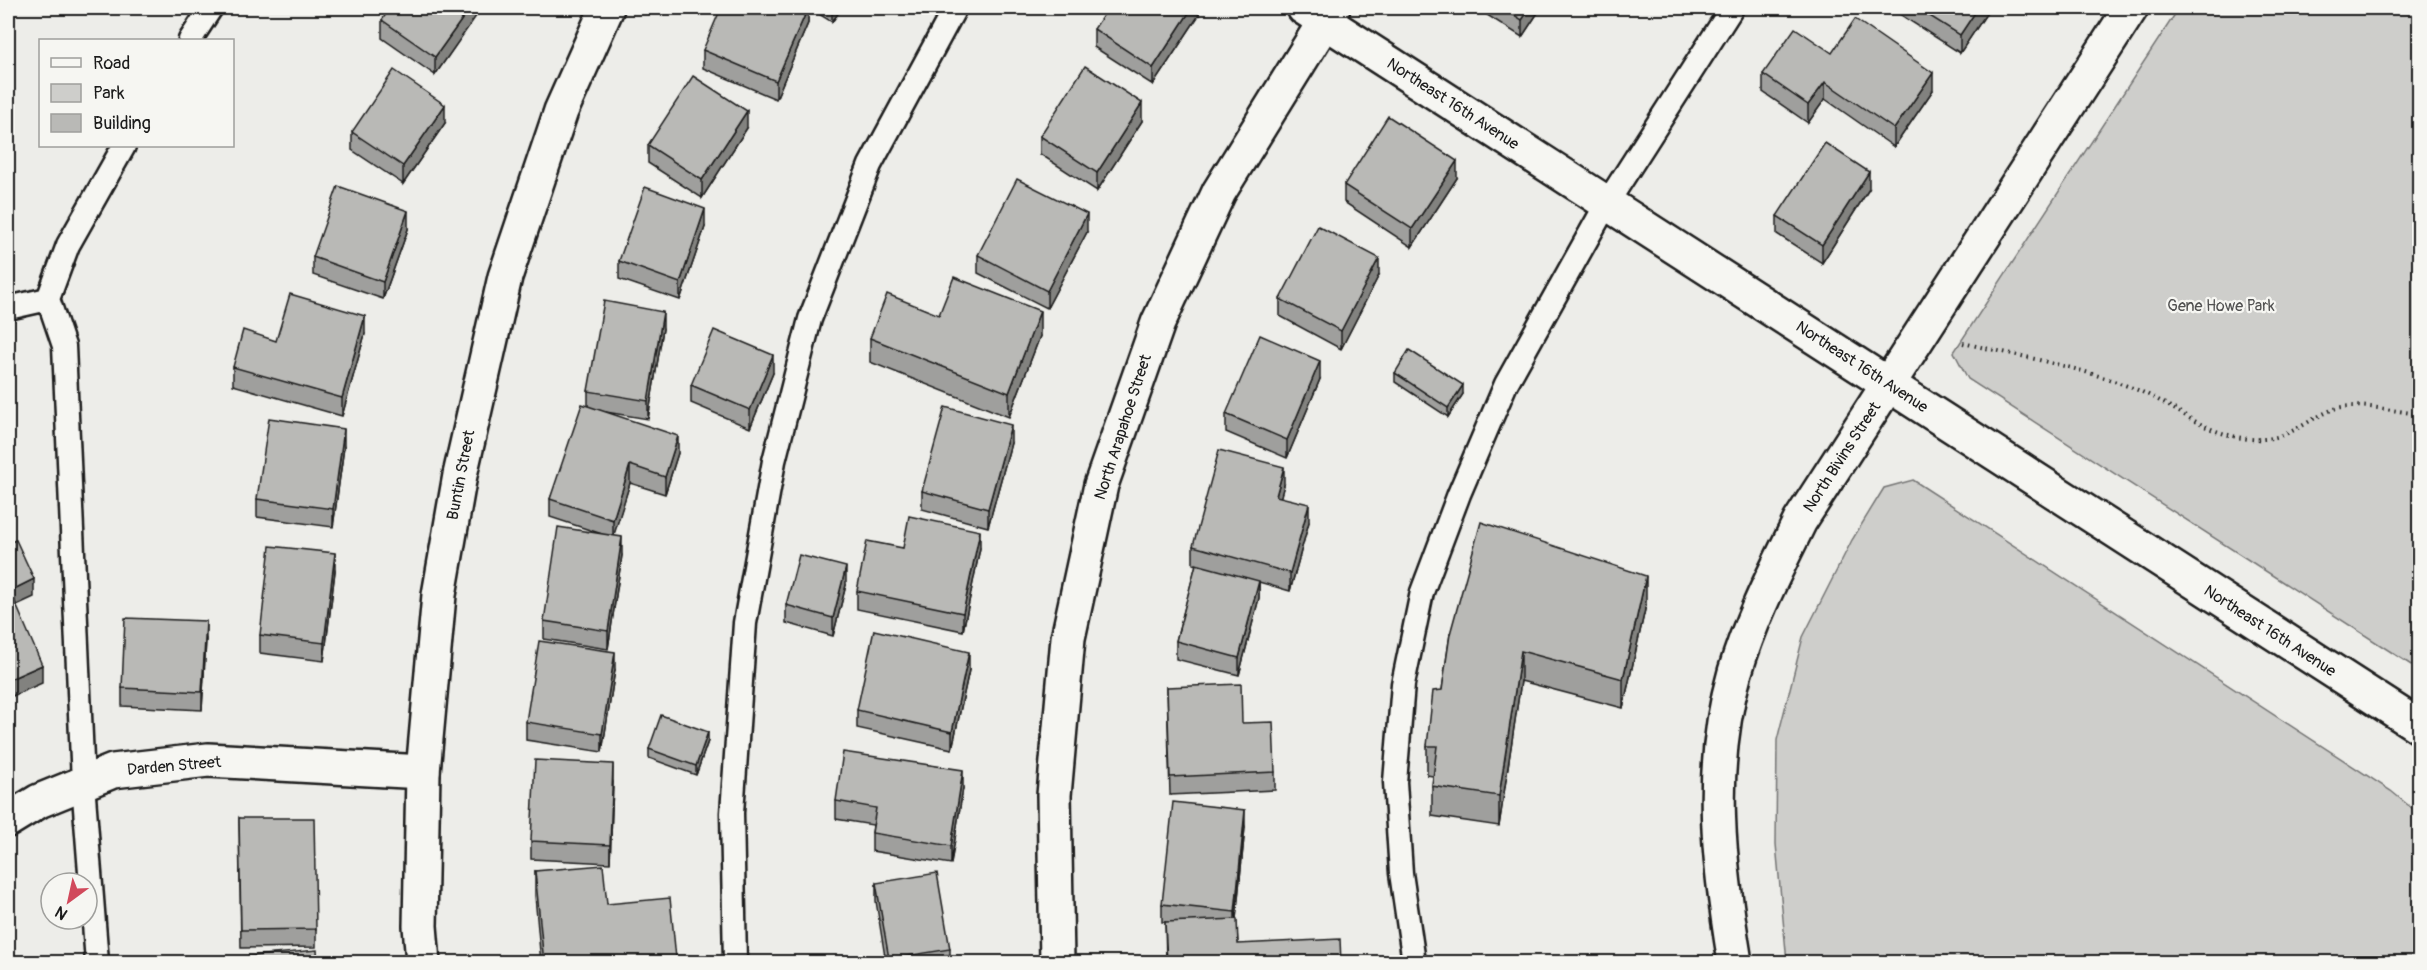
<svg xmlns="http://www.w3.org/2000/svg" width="2427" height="970" viewBox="0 0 2427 970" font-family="Pangolin,sans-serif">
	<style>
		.green { fill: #cececb; stroke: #757574; stroke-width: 1.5 }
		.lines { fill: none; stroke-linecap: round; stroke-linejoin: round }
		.lane-casing { stroke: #1c1c1c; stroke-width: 27 }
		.street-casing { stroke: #1c1c1c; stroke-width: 38 }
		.secondary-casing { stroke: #1c1c1c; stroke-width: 38 }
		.path { stroke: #1c1c1c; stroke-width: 4; stroke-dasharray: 1.5 4.5; stroke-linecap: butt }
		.lane { stroke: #f6f6f2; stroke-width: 22 }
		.street { stroke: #f6f6f2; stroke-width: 33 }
		.secondary { stroke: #f6f6f2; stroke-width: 33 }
		.wall { fill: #9f9f9d; stroke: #1c1c1c; stroke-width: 1.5 }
		.shaded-wall { fill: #82827f; stroke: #1c1c1c; stroke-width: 1.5 }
		.building { fill: #b9b9b6; stroke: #1c1c1c; stroke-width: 1.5 }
		.labels { text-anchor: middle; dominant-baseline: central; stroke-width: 4.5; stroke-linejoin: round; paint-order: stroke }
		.street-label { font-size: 16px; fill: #1c1c1c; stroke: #f6f6f2 }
		.park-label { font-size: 16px; fill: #515151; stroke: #f6f6f2 }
	</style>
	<rect width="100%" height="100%" fill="#edede9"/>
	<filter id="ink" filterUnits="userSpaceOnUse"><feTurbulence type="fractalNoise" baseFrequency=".0167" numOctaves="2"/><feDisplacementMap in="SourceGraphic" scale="12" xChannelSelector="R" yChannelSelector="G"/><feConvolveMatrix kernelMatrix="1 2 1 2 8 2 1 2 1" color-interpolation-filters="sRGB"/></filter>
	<g filter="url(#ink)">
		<g class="green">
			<path d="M 2179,8 L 2419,8 L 2419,670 L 1968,379 L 1954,352 Z"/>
			<path d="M 1913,480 L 2391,791 L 2419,814 L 2419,962 L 1787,962 L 1776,844 L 1777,740 L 1803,637 L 1852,540 L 1884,488 Z"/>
		</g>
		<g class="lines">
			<defs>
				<g id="lane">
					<path d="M 190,40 L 211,8"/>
					<path d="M 8,308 L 48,299"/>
					<path d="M 97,962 L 83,783 L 64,346 L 48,299 L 68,245 L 124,146"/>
					<path d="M 735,962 L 732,813 L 745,623 L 774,461 L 810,319 L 870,165 L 955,8"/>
					<path d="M 1414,962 L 1401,873 L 1395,782 L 1403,684 L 1422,592 L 1459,494 L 1506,384 L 1607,203 L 1732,8"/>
				</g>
				<g id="street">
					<path d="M 8,820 L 39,801 L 113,771 L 208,760 L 423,772"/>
					<path d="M 423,962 L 420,926 L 423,772 L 439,595 L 460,475 L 505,277 L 561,111 L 607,8"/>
					<path d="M 1057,962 L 1054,795 L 1068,638 L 1101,485 L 1158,323 L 1219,192 L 1333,8"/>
					<path d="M 1735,962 C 1719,865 1707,769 1735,672 C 1750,620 1776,570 1800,521 L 2131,8"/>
				</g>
				<path id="secondary" d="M 1304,8 L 2420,727"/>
			</defs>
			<use href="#lane" class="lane-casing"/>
			<use href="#street" class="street-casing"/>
			<use href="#secondary" class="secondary-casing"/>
			<path class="path" d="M 1963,343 C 2019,356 2077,366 2130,387 C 2174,403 2200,434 2250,439 C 2289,442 2303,421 2334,409 C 2354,401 2397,412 2420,414"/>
			<use href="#lane" class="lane"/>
			<use href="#street" class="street"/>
			<use href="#secondary" class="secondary"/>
		</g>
		<g class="wall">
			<path d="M 481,8 L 435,75 L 382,38 L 382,20 Z"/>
			<path d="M 808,8 L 808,23 L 776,99 L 703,68 L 703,50 Z"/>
			<path d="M 809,8 L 842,8 L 832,22 Z"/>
			<path d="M 1199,8 L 1199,15 L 1153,85 L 1094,47 L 1094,29 Z"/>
			<path d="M 1476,8 L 1541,8 L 1522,37 Z"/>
			<path d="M 1890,8 L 1990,8 L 1960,53 Z"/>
			<path d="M 1832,53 L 1933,90 L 1894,147 L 1825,99 L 1808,123 L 1763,92 L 1763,74 Z"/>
			<path d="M 1142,121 L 1097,191 L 1040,154 L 1040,136 Z"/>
			<path d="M 445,123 L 403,184 L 352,150 L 352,132 Z"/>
			<path d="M 747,128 L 702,198 L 648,163 L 648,145 Z"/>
			<path d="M 1457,178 L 1412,247 L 1344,202 L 1344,185 Z"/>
			<path d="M 1869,189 L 1822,263 L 1777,234 L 1777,216 Z"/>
			<path d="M 705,227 L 680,300 L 619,279 L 619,261 Z"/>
			<path d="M 408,229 L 383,299 L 313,275 L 313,257 Z"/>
			<path d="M 1087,232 L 1047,308 L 978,273 L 978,255 Z"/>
			<path d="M 1379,275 L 1341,349 L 1280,316 L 1280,299 Z"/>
			<path d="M 939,315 L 1040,336 L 1009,417 L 870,362 L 870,338 Z"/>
			<path d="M 663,329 L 648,419 L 606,412 L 678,453 L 665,494 L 630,483 L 613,536 L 622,555 L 608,649 L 544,639 L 544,621 L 602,534 L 550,517 L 550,499 L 588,406 L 588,391 Z"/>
			<path d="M 365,334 L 342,416 L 233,385 L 233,367 L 276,341 Z"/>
			<path d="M 773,373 L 750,428 L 691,403 L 691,385 Z"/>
			<path d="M 1395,373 L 1463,394 L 1448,417 L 1395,382 Z"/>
			<path d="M 1320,379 L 1287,458 L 1226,432 L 1226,414 Z"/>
			<path d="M 1011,443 L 988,527 L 922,509 L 922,491 Z"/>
			<path d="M 344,447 L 333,527 L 257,517 L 257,499 Z"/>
			<path d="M 1284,485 L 1280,497 L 1309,522 L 1290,591 L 1259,582 L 1259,598 L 1239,675 L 1176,659 L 1176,641 L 1196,565 L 1193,564 L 1193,546 Z"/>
			<path d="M 903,548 L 980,548 L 963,631 L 857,609 L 857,591 Z"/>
			<path d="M 335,571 L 324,661 L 260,653 L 260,635 Z"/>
			<path d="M 846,585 L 833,636 L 786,623 L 786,605 Z"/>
			<path d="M 1646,605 L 1623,708 L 1521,681 L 1499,826 L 1432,816 L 1432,786 L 1433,776 L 1427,775 L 1427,746 L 1442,690 L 1450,634 Z"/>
			<path d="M 206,639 L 202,710 L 122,706 L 122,688 Z"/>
			<path d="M 615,670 L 602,752 L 526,740 L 526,722 Z"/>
			<path d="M 969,670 L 952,749 L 857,728 L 857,710 Z"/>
			<path d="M 1167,687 L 1275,772 L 1275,790 L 1170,795 Z"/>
			<path d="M 708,741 L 696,775 L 649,758 L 649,749 Z"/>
			<path d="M 613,782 L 610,863 L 531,859 L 531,841 Z"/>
			<path d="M 963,788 L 951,864 L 872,851 L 872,833 L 873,825 L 836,819 L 836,801 Z"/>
			<path d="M 239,818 L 316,929 L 316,947 L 241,948 Z"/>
			<path d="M 1245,827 L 1236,919 L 1238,944 L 1341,963 L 1166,963 L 1165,922 L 1162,922 L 1162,904 Z"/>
			<path d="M 535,871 L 607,904 L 676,958 L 676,963 L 541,963 L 535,896 Z"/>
			<path d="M 876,883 L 950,949 L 950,963 L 886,963 L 876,901 Z"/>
		</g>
		<g class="shaded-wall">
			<path d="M 470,8 L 481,8 L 481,9 L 435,75 L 435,57 Z"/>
			<path d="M 808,8 L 808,23 L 776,99 L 776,81 Z"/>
			<path d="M 832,8 L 842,8 L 832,22 Z"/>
			<path d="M 1192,8 L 1199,8 L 1199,15 L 1153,85 L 1153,68 Z"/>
			<path d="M 1530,8 L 1541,8 L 1522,37 L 1522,20 Z"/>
			<path d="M 1978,8 L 1990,8 L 1960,53 L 1960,35 Z"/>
			<path d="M 1933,73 L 1933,90 L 1894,147 L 1894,129 Z"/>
			<path d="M 1825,82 L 1825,99 L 1808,123 L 1808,105 Z"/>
			<path d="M 1142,103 L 1142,121 L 1097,191 L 1097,173 Z"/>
			<path d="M 445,105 L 445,123 L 403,184 L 403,166 Z"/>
			<path d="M 747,111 L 747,128 L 702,198 L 702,180 Z"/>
			<path d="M 1457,161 L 1457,178 L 1412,247 L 1412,229 Z"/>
			<path d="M 1869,172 L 1869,189 L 1822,263 L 1822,245 Z"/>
			<path d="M 705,209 L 705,227 L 680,300 L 680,283 Z"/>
			<path d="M 408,211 L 408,229 L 383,299 L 383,282 Z"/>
			<path d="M 1087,214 L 1087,232 L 1047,308 L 1047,291 Z"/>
			<path d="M 1379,258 L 1379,275 L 1341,349 L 1341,331 Z"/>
			<path d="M 1040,311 L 1040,336 L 1009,417 L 1009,393 Z"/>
			<path d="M 663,312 L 663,329 L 648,419 L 648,401 Z"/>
			<path d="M 365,316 L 365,334 L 342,416 L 342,398 Z"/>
			<path d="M 773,355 L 773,373 L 750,428 L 750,410 Z"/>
			<path d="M 1320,361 L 1320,379 L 1287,458 L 1287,440 Z"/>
			<path d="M 1463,385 L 1463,394 L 1448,417 L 1448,408 Z"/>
			<path d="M 1011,425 L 1011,443 L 988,527 L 988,509 Z"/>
			<path d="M 344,429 L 344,447 L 333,527 L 333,509 Z"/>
			<path d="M 678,436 L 678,453 L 665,494 L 665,477 Z"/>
			<path d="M 630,465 L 630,483 L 613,538 L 613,520 Z"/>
			<path d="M 1284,467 L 1284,485 L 1276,514 L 1276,496 Z"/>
			<path d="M 1309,504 L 1309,522 L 1290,591 L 1290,573 Z"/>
			<path d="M 980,531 L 980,548 L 963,631 L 963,613 Z"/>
			<path d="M 622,537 L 622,555 L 608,649 L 608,631 Z"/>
			<path d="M 335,553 L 335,571 L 324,661 L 324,643 Z"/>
			<path d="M 846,567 L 846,585 L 833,636 L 833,618 Z"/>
			<path d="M 1646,576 L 1646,605 L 1623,708 L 1623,679 Z"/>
			<path d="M 34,579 L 34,597 L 8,609 L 8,592 Z"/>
			<path d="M 1259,581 L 1259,598 L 1239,675 L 1239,658 Z"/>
			<path d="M 206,621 L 206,639 L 202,710 L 202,692 Z"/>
			<path d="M 1521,651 L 1521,681 L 1499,826 L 1499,796 Z"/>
			<path d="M 615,652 L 615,670 L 602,752 L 602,734 Z"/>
			<path d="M 969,652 L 969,670 L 952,749 L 952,732 Z"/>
			<path d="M 42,665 L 42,683 L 8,698 L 8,680 Z"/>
			<path d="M 708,732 L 708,741 L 696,775 L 696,766 Z"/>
			<path d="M 613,764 L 613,782 L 610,863 L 610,845 Z"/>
			<path d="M 963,770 L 963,788 L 951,864 L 951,846 Z"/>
			<path d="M 1245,810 L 1245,827 L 1235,929 L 1235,912 Z"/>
		</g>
		<g class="building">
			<path d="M 390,8 L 470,8 L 435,57 L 382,20 Z"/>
			<path d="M 721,8 L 808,8 L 776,81 L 703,50 Z"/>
			<path d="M 1108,8 L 1192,8 L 1153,68 L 1094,29 Z"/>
			<path d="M 1503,8 L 1530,8 L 1522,20 Z"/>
			<path d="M 1917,8 L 1978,8 L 1960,35 Z"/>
			<path d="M 1855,19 L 1933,73 L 1894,129 L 1825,82 L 1808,105 L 1763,74 L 1795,28 L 1832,53 Z"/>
			<path d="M 1085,66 L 1142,103 L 1097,173 L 1040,136 Z"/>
			<path d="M 394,70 L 445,105 L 403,166 L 352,132 Z"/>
			<path d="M 693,76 L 747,111 L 702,180 L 648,145 Z"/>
			<path d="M 1388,116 L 1457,161 L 1412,229 L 1344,185 Z"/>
			<path d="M 1825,143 L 1869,172 L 1822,245 L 1777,216 Z"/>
			<path d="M 1017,179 L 1087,214 L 1047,291 L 978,255 Z"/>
			<path d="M 338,186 L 408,211 L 383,282 L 313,257 Z"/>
			<path d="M 645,187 L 705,209 L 680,283 L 619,261 Z"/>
			<path d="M 1318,226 L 1379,258 L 1341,331 L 1280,299 Z"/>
			<path d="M 954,277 L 1040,311 L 1009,393 L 870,338 L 887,294 L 939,315 Z"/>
			<path d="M 290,294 L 365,316 L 342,398 L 233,367 L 243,330 L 276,341 Z"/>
			<path d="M 604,301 L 663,312 L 648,401 L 588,391 Z"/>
			<path d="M 714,330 L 773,355 L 750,410 L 691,385 Z"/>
			<path d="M 1260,335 L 1320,361 L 1287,440 L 1226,414 Z"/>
			<path d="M 1409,350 L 1463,385 L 1448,408 L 1395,373 Z"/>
			<path d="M 582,404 L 678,436 L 665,477 L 630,465 L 613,520 L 550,499 Z"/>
			<path d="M 945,407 L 1011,425 L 988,509 L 922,491 Z"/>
			<path d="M 269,418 L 344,429 L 333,509 L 257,499 Z"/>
			<path d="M 1219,450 L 1284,467 L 1276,496 L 1309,504 L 1290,573 L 1193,546 Z"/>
			<path d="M 909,516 L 980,531 L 963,613 L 857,591 L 867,541 L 903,548 Z"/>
			<path d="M 1481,522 L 1646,576 L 1623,679 L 1521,651 L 1499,796 L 1432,786 L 1437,746 L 1427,746 L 1433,691 L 1442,690 L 1450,634 Z"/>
			<path d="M 558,527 L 622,537 L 608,631 L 544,621 Z"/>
			<path d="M 16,540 L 34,579 L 8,592 L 8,543 Z"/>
			<path d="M 270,546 L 335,553 L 324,643 L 260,635 Z"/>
			<path d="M 799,555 L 846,567 L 833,618 L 786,605 Z"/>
			<path d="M 1196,564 L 1259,581 L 1239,658 L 1176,641 Z"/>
			<path d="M 15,602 L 42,665 L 8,680 L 8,605 Z"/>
			<path d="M 125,618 L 206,621 L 202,692 L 122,688 Z"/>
			<path d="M 874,630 L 969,652 L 952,732 L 857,710 Z"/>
			<path d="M 539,641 L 615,652 L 602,734 L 526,722 Z"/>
			<path d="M 1241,684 L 1242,723 L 1273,722 L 1275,772 L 1170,777 L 1167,687 Z"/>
			<path d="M 661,715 L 708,732 L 696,766 L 649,749 Z"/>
			<path d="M 843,752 L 963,770 L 951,846 L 872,833 L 876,808 L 836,801 Z"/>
			<path d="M 535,760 L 613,764 L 610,845 L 531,841 Z"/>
			<path d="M 1173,802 L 1245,810 L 1235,912 L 1162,904 Z"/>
			<path d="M 239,818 L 314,818 L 316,929 L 241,930 Z"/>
			<path d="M 603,865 L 607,904 L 670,898 L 676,958 L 625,963 L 544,963 L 535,871 Z"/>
			<path d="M 937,873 L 950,949 L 889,959 L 876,883 Z"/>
			<path d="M 1237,919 L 1238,944 L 1340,939 L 1341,963 L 1167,963 L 1165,922 Z"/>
			<path d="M 317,950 L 318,963 L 242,963 L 241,957 Z"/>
		</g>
	</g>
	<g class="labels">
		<g class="street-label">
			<text transform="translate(1453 104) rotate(33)">Northeast 16th Avenue</text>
			<text transform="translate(1862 367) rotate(33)">Northeast 16th Avenue</text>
			<text transform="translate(1123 427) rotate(-72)">North Arapahoe Street</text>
			<text transform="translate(1842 457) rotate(-57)">North Bivins Street</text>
			<text transform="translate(461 475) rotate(-79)">Buntin Street</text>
			<text transform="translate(2270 631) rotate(33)">Northeast 16th Avenue</text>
			<text transform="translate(174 766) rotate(-5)">Darden Street</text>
		</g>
		<g class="park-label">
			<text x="2221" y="306">Gene Howe Park</text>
		</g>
	</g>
	<rect width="2427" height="970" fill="none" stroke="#f6f6f2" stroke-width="30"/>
	<rect x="15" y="15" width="2397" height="940" fill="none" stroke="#1c1c1c" stroke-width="2" filter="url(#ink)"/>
	<rect x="39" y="39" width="195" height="108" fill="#f6f6f2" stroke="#9f9f9c" stroke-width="1.5"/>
	<rect x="51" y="58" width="30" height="9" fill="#f6f6f2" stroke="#9f9f9c" stroke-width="1.5"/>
	<text x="93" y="69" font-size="18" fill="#1c1c1c">Road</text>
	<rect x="51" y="84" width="30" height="18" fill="#cececb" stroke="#9f9f9c" stroke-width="1.5"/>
	<text x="93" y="99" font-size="18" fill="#1c1c1c">Park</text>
	<rect x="51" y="114" width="30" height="18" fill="#b9b9b6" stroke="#9f9f9c" stroke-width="1.5"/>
	<text x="93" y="129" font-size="18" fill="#1c1c1c">Building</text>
	<g transform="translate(69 901) rotate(213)"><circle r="28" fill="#f6f6f2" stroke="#9f9f9c" stroke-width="1.5"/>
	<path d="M0-4.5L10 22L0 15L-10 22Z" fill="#d1495b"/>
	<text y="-9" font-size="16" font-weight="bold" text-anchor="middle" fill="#1c1c1c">N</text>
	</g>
</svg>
